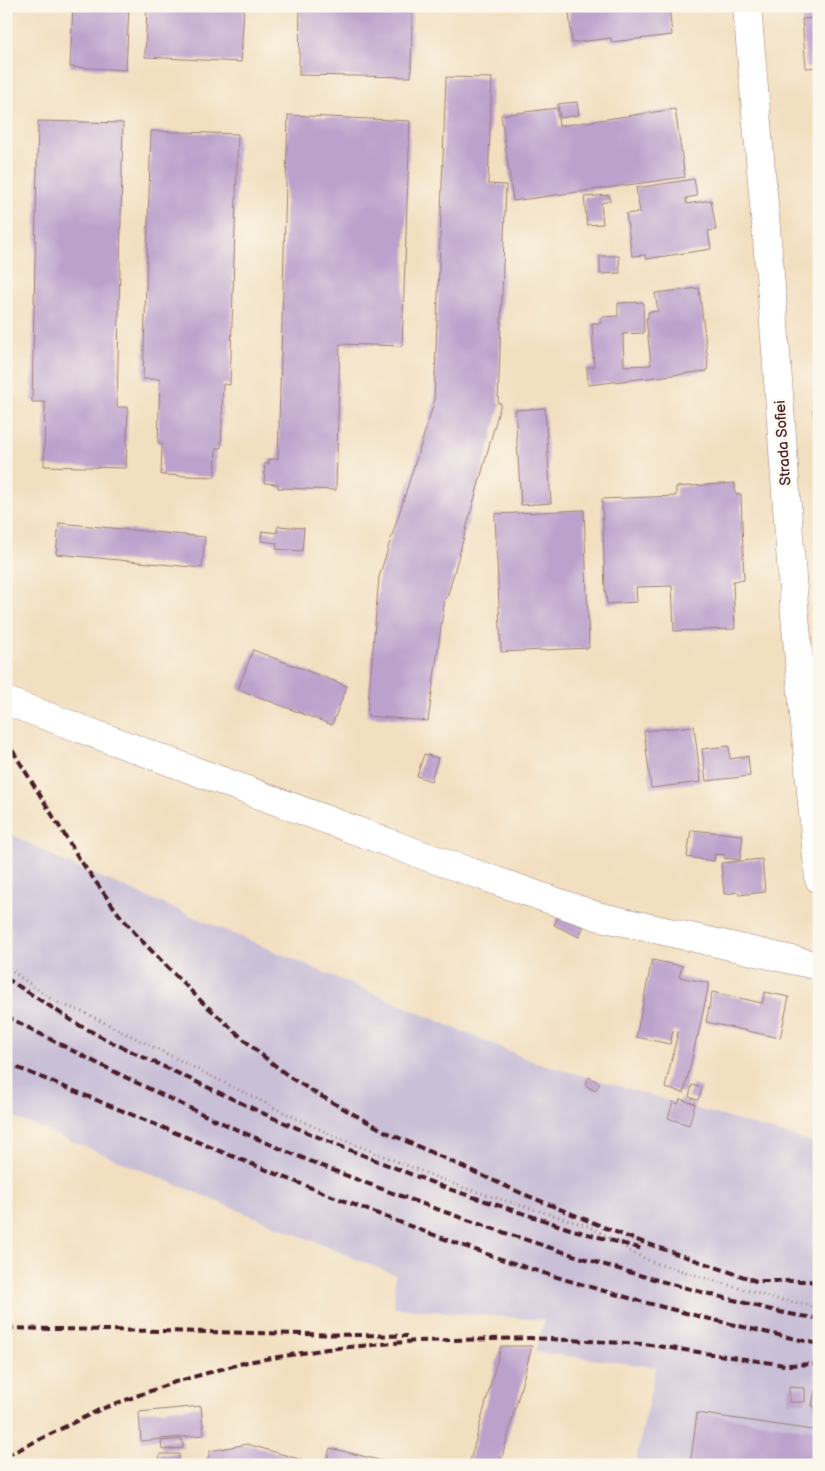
<svg xmlns="http://www.w3.org/2000/svg" width="825" height="1471" viewBox="0 0 825 1471" font-family="'Balsamiq Sans',sans-serif">
	<style>
		.industrial { fill: #c9bfd7 }
		.building { fill: #bca1cc }
		.lines { fill: none; stroke-linecap: round; stroke-linejoin: round }
		.minor-casing { stroke: #9e7f76; stroke-width: 29 }
		.path { stroke: #9e7f76; stroke-width: 3; stroke-dasharray: 1 4; stroke-linecap: butt }
		.minor { stroke: #fff; stroke-width: 28 }
		.rail { stroke: #4a1f2b; stroke-width: 4; stroke-dasharray: 8 4; stroke-linecap: butt }
		.labels { text-anchor: middle; dominant-baseline: central; stroke-width: 4.5; stroke-linejoin: round; paint-order: stroke }
		.street-label { font-size: 15px; fill: #4a1f2b; stroke: #fbf7ec }
	</style>
	<rect width="100%" height="100%" fill="#fbf7ec"/>
	<filter id="ink" filterUnits="userSpaceOnUse"><feTurbulence type="fractalNoise" baseFrequency=".02" numOctaves="2"/><feDisplacementMap in="SourceGraphic" scale="10" xChannelSelector="R" yChannelSelector="G"/><feConvolveMatrix kernelMatrix="1 2 1 2 8 2 1 2 1" color-interpolation-filters="sRGB"/></filter>
	<filter id="wash" filterUnits="userSpaceOnUse"><feTurbulence type="fractalNoise" baseFrequency=".0096" numOctaves="4" result="noise"/><feDisplacementMap in="SourceGraphic" scale="20" xChannelSelector="R" yChannelSelector="G"/><feGaussianBlur stdDeviation="1.12" result="paint"/><feColorMatrix in="noise" values="0 0 0 0 0 0 0 0 0 0 0 0 0 0 0 0 0 1.4 0 .05"/><feComposite in="paint" operator="in"/></filter>
	<g filter="url(#wash)">
		<rect width="100%" height="100%" fill="#f2dfc0"/>
		<path class="industrial" d="M 6,831 L 58,859 L 532,1061 L 819,1144 L 819,1465 L 635,1465 L 656,1367 L 535,1352 L 544,1320 L 394,1308 L 395,1275 L 6,1114 Z"/>
		<g id="blocks">
			<g class="building">
				<path d="M 73,6 L 129,6 L 126,70 L 70,67 Z"/>
				<path d="M 147,6 L 244,6 L 241,62 L 145,57 Z"/>
				<path d="M 300,6 L 400,6 L 400,12 L 412,12 L 411,77 L 299,75 Z"/>
				<path d="M 576,6 L 669,6 L 672,35 L 611,42 L 611,38 L 572,43 L 569,11 L 576,10 Z"/>
				<path d="M 819,18 L 819,67 L 806,68 L 802,19 Z"/>
				<path d="M 446,77 L 492,78 L 488,184 L 506,185 L 498,403 L 501,403 L 447,598 L 445,598 L 428,721 L 367,716 L 379,577 L 434,403 Z"/>
				<path d="M 577,102 L 579,115 L 560,118 L 558,104 Z"/>
				<path d="M 557,108 L 559,126 L 675,109 L 685,177 L 513,201 L 501,115 Z"/>
				<path d="M 288,115 L 410,121 L 402,346 L 340,344 L 336,490 L 278,488 L 278,484 L 264,483 L 265,463 L 269,464 L 269,459 L 278,459 Z"/>
				<path d="M 38,121 L 123,123 L 117,407 L 128,407 L 126,468 L 44,466 L 45,402 L 32,402 Z"/>
				<path d="M 151,131 L 238,134 L 230,385 L 223,384 L 221,448 L 216,448 L 215,477 L 161,475 L 162,444 L 158,443 L 160,379 L 143,379 Z"/>
				<path d="M 694,179 L 697,196 L 686,198 L 687,204 L 711,200 L 716,230 L 708,231 L 711,249 L 646,259 L 645,255 L 632,256 L 626,214 L 640,212 L 636,188 Z"/>
				<path d="M 609,195 L 610,201 L 601,203 L 603,224 L 587,225 L 584,197 Z"/>
				<path d="M 600,256 L 619,256 L 620,273 L 600,274 Z"/>
				<path d="M 699,288 L 708,361 L 707,371 L 588,385 L 587,367 L 594,367 L 592,323 L 601,323 L 601,317 L 618,316 L 618,303 L 643,302 L 644,333 L 623,334 L 624,366 L 651,365 L 646,318 L 648,318 L 648,312 L 658,311 L 655,293 Z"/>
				<path d="M 819,388 L 819,444 L 818,444 L 813,410 L 816,410 L 813,389 Z"/>
				<path d="M 545,408 L 551,503 L 521,505 L 515,410 Z"/>
				<path d="M 735,483 L 735,494 L 741,494 L 744,580 L 733,581 L 735,629 L 674,631 L 672,586 L 636,587 L 637,602 L 607,604 L 605,589 L 602,499 L 676,496 L 676,487 Z"/>
				<path d="M 584,510 L 589,648 L 501,652 L 495,514 Z"/>
				<path d="M 59,523 L 205,537 L 202,568 L 56,554 Z"/>
				<path d="M 278,526 L 304,528 L 302,551 L 276,549 L 277,543 L 261,541 L 262,531 L 277,533 Z"/>
				<path d="M 253,650 L 347,686 L 332,725 L 238,689 Z"/>
				<path d="M 694,726 L 701,782 L 651,788 L 644,731 Z"/>
				<path d="M 729,746 L 730,759 L 748,756 L 750,776 L 706,781 L 702,749 Z"/>
				<path d="M 424,754 L 438,758 L 431,781 L 417,776 Z"/>
				<path d="M 691,830 L 743,835 L 740,860 L 724,858 L 725,855 L 715,854 L 714,861 L 687,857 Z"/>
				<path d="M 762,859 L 765,892 L 739,895 L 739,892 L 724,894 L 721,863 Z"/>
				<path d="M 561,911 L 585,923 L 579,937 L 554,925 Z"/>
				<path d="M 652,960 L 682,966 L 679,977 L 709,983 L 698,1036 L 697,1036 L 684,1093 L 665,1088 L 678,1032 L 673,1031 L 670,1044 L 636,1037 Z"/>
				<path d="M 712,992 L 762,1003 L 765,992 L 789,997 L 780,1038 L 706,1022 Z"/>
				<path d="M 589,1077 L 600,1083 L 595,1091 L 585,1085 Z"/>
				<path d="M 692,1085 L 702,1088 L 698,1100 L 689,1097 Z"/>
				<path d="M 680,1099 L 695,1104 L 689,1125 L 668,1118 L 673,1102 L 678,1104 Z"/>
				<path d="M 501,1346 L 532,1346 L 500,1465 L 469,1465 Z"/>
				<path d="M 789,1387 L 805,1388 L 805,1402 L 789,1402 Z"/>
				<path d="M 815,1390 L 819,1391 L 819,1407 L 812,1406 Z"/>
				<path d="M 201,1406 L 204,1435 L 141,1441 L 139,1412 Z"/>
				<path d="M 697,1413 L 819,1431 L 819,1465 L 690,1465 Z"/>
				<path d="M 182,1439 L 183,1448 L 162,1450 L 161,1441 Z"/>
				<path d="M 247,1444 L 316,1464 L 316,1465 L 206,1465 L 210,1451 Z"/>
				<path d="M 330,1448 L 395,1464 L 395,1465 L 325,1465 Z"/>
				<path d="M 160,1454 L 179,1454 L 179,1465 L 159,1465 Z"/>
			</g>
		</g>
	</g>
	<g filter="url(#ink)">
		<use href="#blocks" fill-opacity="0" stroke="#9e7f76" stroke-width="1"/>
		<g class="lines">
			<defs>
				<g id="minor">
					<path d="M 747,6 L 773,310 L 794,605 L 819,879"/>
					<path d="M 6,701 L 422,855 L 597,916 L 819,966"/>
				</g>
			</defs>
			<use href="#minor" class="minor-casing"/>
			<path class="path" d="M 6,964 L 16,974 L 54,1001 L 87,1014 L 285,1113 L 336,1137 L 461,1187 L 585,1225 C 610,1235 630,1254 655,1263 L 776,1299 L 819,1307"/>
			<use href="#minor" class="minor"/>
			<g class="rail">
				<path d="M 6,740 L 80,860 L 118,913 L 139,938 L 201,1001 L 258,1052 L 291,1078 L 319,1095 L 386,1132 L 521,1193 L 628,1237 L 756,1281"/>
				<path d="M 6,978 L 79,1025 L 109,1041 L 271,1117 L 337,1145 L 446,1188 L 573,1230 L 643,1249"/>
				<path d="M 6,1016 C 108,1070 216,1123 322,1166 C 419,1204 516,1238 615,1268 C 656,1280 696,1291 738,1301 C 764,1308 791,1316 819,1318"/>
				<path d="M 6,1063 C 171,1130 334,1201 501,1259 C 605,1294 712,1321 819,1344"/>
				<path d="M 749,1279 L 756,1281 L 809,1281 L 819,1283"/>
				<path d="M 6,1328 L 407,1336"/>
				<path d="M 6,1456 L 101,1409 L 175,1382 L 247,1362 L 327,1349 L 417,1341 L 530,1338 L 644,1344 L 785,1365 L 819,1364"/>
			</g>
		</g>
	</g>
	<g class="labels">
		<g class="street-label">
			<text transform="translate(783 443) rotate(-94)">Strada Sofiei</text>
		</g>
	</g>
	<rect width="825" height="1471" fill="none" stroke="#fbf7ec" stroke-width="25"/>
</svg>
